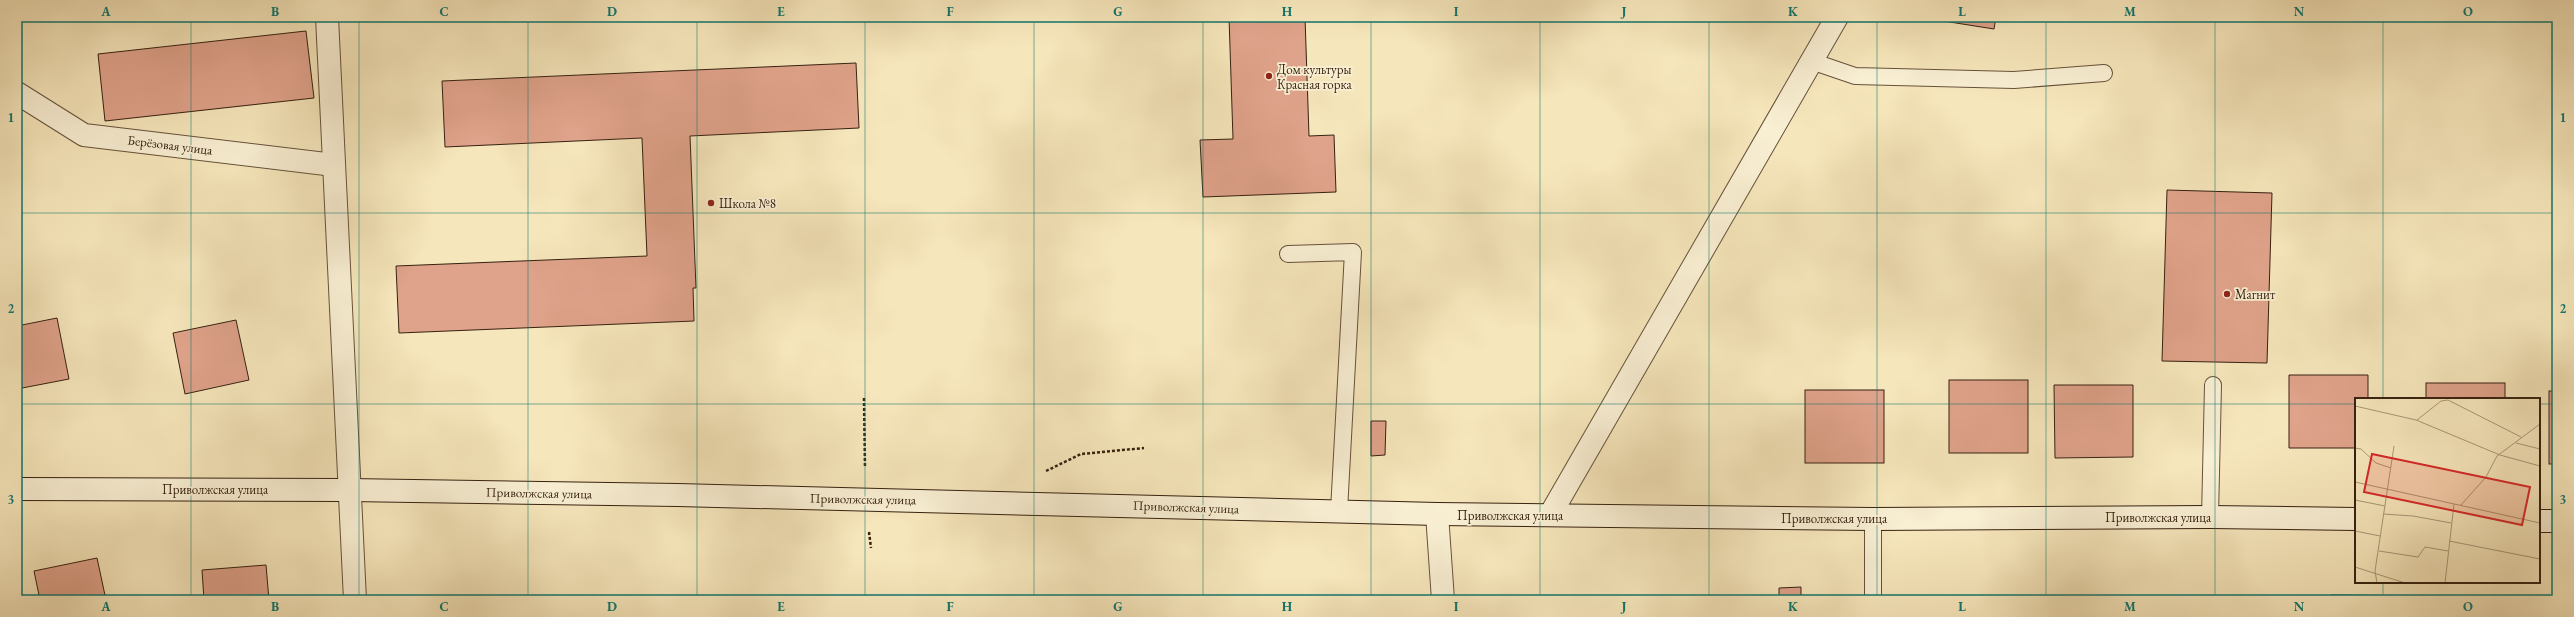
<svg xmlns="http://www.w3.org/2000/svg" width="2574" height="617" viewBox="0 0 2574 617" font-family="'EB Garamond',serif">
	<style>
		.building { fill: #dfa28a; stroke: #362110 }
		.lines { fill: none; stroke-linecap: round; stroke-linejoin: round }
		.service-casing { stroke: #66523b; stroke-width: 18 }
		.minor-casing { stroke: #66523b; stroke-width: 24 }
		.secondary-casing { stroke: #362110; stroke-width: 24 }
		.path { stroke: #362110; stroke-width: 2.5; stroke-dasharray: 3 2; stroke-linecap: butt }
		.service { stroke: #f9efd3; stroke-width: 16 }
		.minor { stroke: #f9efd3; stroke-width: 22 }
		.secondary { stroke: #f9efd3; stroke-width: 22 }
		.grid { fill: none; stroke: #0f766e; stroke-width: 1; stroke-opacity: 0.55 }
		.poi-dot { fill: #8f2418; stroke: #f9efd3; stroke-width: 1.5 }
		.labels { text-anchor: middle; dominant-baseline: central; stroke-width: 3.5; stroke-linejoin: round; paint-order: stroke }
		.poi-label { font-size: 13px; fill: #362110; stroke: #f9efd3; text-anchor: start }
		.street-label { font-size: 13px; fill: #362110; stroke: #f9efd3 }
		.inset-road { fill: none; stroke: #a99777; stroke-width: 1 }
		.view { fill: #d62828; fill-opacity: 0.15; stroke: #d62828; stroke-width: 2 }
		.inset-edge { fill: none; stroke: #362110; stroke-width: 2 }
		.neatline { fill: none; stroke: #0f766e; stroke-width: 1.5 }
		.grid-label { font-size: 13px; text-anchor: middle; font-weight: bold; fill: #0f766e }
	</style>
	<rect width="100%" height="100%" fill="#f6e6bb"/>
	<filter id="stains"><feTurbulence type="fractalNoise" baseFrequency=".005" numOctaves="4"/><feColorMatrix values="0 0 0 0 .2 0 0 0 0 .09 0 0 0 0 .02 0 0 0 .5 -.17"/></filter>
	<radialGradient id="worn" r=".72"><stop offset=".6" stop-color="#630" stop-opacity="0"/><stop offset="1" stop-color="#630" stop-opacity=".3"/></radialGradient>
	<g class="building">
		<path d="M 1229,17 L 1305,17 L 1309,136 L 1334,135 L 1336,192 L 1203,197 L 1200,140 L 1233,139 Z"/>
		<path d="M 1918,17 L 1996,17 L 1994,29 Z"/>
		<path d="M 306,31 L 314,98 L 105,121 L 98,54 Z"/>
		<path d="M 856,63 L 859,128 L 690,136 L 696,288 L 693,288 L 694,321 L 399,333 L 396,266 L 647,256 L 642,138 L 445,147 L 442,81 Z"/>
		<path d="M 2167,190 L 2272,193 L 2267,363 L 2162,361 Z"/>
		<path d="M 57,318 L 69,379 L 17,389 L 17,326 Z"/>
		<path d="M 236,320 L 249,380 L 185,394 L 173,333 Z"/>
		<path d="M 2289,375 L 2368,375 L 2368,399 L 2356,399 L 2356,448 L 2289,448 Z"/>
		<rect x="1949" y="380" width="79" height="73"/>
		<rect x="2426" y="383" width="79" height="16"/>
		<path d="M 2054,385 L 2133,385 L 2133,457 L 2055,458 Z"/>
		<rect x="1805" y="390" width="79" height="73"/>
		<rect x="2549" y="391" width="8" height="73"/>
		<path d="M 1371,421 L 1386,421 L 1385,455 L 1371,456 Z"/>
		<path d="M 97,558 L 106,600 L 40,600 L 34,571 Z"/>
		<path d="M 266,565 L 269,600 L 204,600 L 202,570 Z"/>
		<path d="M 1801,587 L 1801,600 L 1779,600 L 1779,588 Z"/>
		<path d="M 2331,595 L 2434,596 L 2434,600 L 2331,600 Z"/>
		<rect x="1928" y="596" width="113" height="4"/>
	</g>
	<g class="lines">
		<defs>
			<g id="service">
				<path d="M 1811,61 L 1855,76 L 2014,80 L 2104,73"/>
				<path d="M 1288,254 L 1353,252 L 1339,511"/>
				<path d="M 2210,517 L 2213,385"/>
				<path d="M 1873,519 L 1873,600"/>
			</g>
			<g id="minor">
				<path d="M 327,17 L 355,600"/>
				<path d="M 17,93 L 84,135 L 334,165"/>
				<path d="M 1437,514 L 1443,600"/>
				<path d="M 1550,515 L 1837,17"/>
			</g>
			<g id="secondary">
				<path d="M 17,489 L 349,490 L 678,495 L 1437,514 L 1873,519 L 2210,517 L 2356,519"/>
				<path d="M 2539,521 L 2557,521"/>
			</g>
		</defs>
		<use href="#service" class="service-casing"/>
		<use href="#minor" class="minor-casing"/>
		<use href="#secondary" class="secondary-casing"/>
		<g class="path">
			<path d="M 864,398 L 865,468"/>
			<path d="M 1046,471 L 1081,454 L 1144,448"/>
			<path d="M 869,532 L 871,548"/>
		</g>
		<use href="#service" class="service"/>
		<use href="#minor" class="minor"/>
		<use href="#secondary" class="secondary"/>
	</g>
	<path class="grid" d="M 191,17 L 191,600M 359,17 L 359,600M 528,17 L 528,600M 697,17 L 697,600M 865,17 L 865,600M 1034,17 L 1034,600M 1203,17 L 1203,600M 1371,17 L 1371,600M 1540,17 L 1540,600M 1709,17 L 1709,600M 1877,17 L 1877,600M 2046,17 L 2046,600M 2215,17 L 2215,600M 2383,17 L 2383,399M 17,213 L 2557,213M 17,404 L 2356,404M 2539,404 L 2557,404M 2383,582 L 2383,600"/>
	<g class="poi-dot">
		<circle cx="1269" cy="76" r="4"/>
		<circle cx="711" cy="203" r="4"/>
		<circle cx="2227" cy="294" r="4"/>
	</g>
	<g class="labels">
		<g class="poi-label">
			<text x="1277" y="69">Дом культуры<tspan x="1277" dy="15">Красная горка</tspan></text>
			<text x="719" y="203">Школа №8</text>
			<text x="2235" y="294">Магнит</text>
		</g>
		<g class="street-label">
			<text transform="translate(170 145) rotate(7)">Берёзовая улица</text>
			<text x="215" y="489">Приволжская улица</text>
			<text transform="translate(539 493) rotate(1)">Приволжская улица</text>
			<text transform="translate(863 499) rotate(1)">Приволжская улица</text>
			<text transform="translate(1186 507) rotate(2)">Приволжская улица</text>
			<text x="1510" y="515">Приволжская улица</text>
			<text x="2158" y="517">Приволжская улица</text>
			<text x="1834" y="518">Приволжская улица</text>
		</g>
	</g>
	<g transform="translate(2355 398)">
		<rect width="185" height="185" fill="#f6e6bb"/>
		<path class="inset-road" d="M 0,8 L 61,22 L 145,57 L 185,68M 62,22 L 86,3 L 93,2 L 166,39M 161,45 L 185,51M 0,50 L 6,51 L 21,65 L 36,70M 0,84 L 185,125M 0,102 L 30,108M 106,107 L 131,79 L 142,58 L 185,26M 28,116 L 58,118 L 96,125M 0,133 L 25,138M 94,143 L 185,161M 24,153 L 63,159 L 70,149 L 93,153M 0,169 L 50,185M 22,185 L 20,173 L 39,48M 90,185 L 99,106"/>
		<path class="view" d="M 17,56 L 175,89 L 167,127 L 9,94 Z"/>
		<rect width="185" height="185" class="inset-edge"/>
	</g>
	<rect width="2574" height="617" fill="none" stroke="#f6e6bb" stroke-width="44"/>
	<rect x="22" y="22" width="2530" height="573" class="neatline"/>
	<g class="grid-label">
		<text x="106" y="16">A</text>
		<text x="275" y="16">B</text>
		<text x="444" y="16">C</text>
		<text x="612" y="16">D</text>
		<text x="781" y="16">E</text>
		<text x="950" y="16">F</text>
		<text x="1118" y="16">G</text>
		<text x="1287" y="16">H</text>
		<text x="1456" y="16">I</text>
		<text x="1624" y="16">J</text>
		<text x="1793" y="16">K</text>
		<text x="1962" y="16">L</text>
		<text x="2130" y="16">M</text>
		<text x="2299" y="16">N</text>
		<text x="2468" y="16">O</text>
		<text x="11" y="122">1</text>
		<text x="2563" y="122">1</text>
		<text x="11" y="313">2</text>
		<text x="2563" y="313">2</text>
		<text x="11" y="504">3</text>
		<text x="2563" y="504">3</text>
		<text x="106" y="611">A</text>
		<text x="275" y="611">B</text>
		<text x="444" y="611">C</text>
		<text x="612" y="611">D</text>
		<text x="781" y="611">E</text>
		<text x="950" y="611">F</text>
		<text x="1118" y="611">G</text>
		<text x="1287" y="611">H</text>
		<text x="1456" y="611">I</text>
		<text x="1624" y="611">J</text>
		<text x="1793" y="611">K</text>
		<text x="1962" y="611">L</text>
		<text x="2130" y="611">M</text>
		<text x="2299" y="611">N</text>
		<text x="2468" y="611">O</text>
	</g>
	<rect width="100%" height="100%" filter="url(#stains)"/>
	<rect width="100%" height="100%" fill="url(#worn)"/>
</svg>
